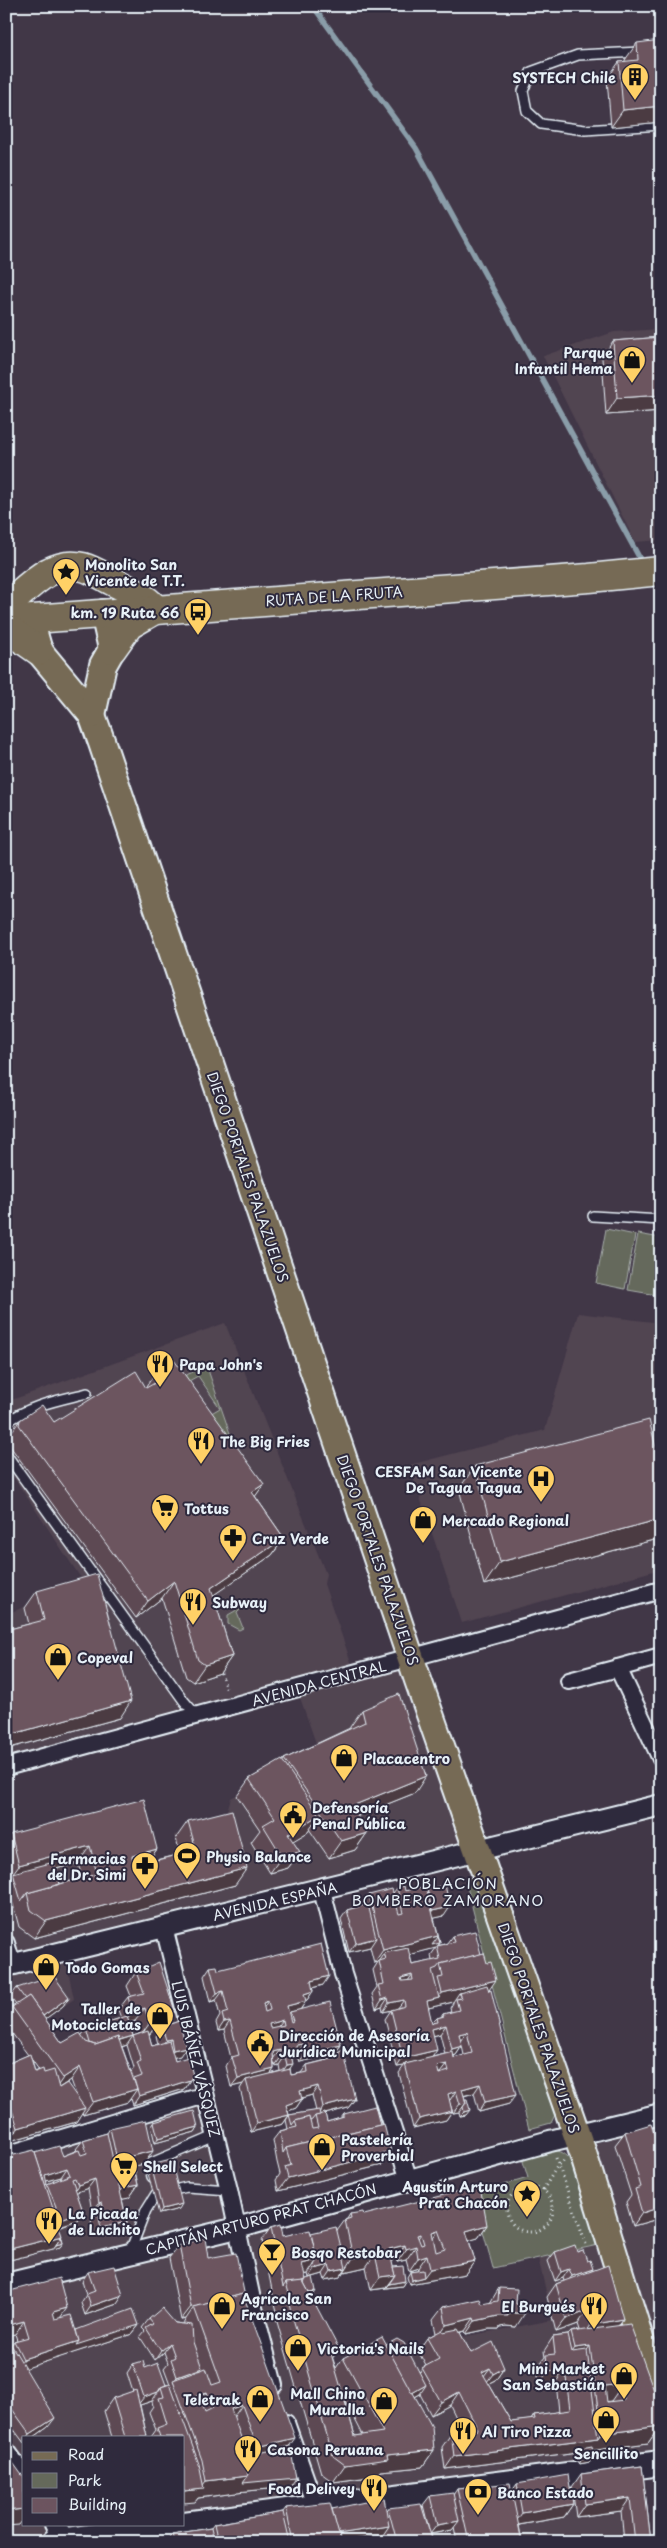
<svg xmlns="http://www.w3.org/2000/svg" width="667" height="2548" viewBox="0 0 667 2548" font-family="'Playpen Sans',sans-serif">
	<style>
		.built { fill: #514451; fill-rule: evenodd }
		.green { fill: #65695b; stroke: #a6adaa }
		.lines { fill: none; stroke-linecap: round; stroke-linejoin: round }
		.stream { stroke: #8a9da9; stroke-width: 5.5 }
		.service-casing { stroke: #e8f1f8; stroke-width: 12 }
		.minor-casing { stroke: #e8f1f8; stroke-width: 20 }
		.tertiary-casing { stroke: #e8f1f8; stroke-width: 24 }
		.secondary-casing { stroke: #e8f1f8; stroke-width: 28 }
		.primary-casing { stroke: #e8f1f8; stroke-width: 30 }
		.trunk-casing { stroke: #e8f1f8; stroke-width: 31 }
		.path { stroke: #e8f1f8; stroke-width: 3; stroke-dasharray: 1 4; stroke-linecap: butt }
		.service { stroke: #2f2a3d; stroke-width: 9 }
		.minor { stroke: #2f2a3d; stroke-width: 16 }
		.tertiary { stroke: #2f2a3d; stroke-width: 20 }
		.secondary { stroke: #2f2a3d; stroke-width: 24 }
		.primary { stroke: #766a54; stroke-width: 26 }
		.trunk { stroke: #766a54; stroke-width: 28 }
		.wall { fill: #5d4852; stroke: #e8f1f8; fill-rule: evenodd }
		.shaded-wall { fill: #4c3b42; stroke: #e8f1f8 }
		.building { fill: #6c545f; stroke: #e8f1f8; fill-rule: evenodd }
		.labels { text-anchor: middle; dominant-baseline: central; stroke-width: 4; stroke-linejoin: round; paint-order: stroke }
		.poi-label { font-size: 14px; font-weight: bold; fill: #e8f1f8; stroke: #2f2a3d; text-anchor: start }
		.street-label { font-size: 14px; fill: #e8f1f8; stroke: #2f2a3d }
		.neighbourhood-label { font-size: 15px; letter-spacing: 1px; fill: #e8f1f8; stroke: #2f2a3d }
	</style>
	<rect width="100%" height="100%" fill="#413747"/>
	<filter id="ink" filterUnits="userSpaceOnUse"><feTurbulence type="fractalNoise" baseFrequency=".02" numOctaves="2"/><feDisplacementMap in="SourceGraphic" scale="10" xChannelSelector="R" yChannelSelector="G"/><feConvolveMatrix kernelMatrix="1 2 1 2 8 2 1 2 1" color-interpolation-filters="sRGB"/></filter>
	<g filter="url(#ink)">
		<g class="built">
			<path d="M 661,329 L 661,540 L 635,542 L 543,356 L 614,332 Z"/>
			<path d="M 578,1313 L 661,1323 L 661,1569 L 462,1623 L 409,1465 L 545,1430 Z"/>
			<path d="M 225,1323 L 326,1574 L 324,1584 L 353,1668 L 6,1761 L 6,1614 L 85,1584 L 6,1466 L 6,1402 Z"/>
			<path d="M 411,1658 L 477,1850 L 64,1951 L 74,1999 L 6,2046 L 6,1845 L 147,1873 L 181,1864 L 174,1835 L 223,1823 L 231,1798 L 318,1749 L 297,1689 Z"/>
			<path d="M 205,2095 L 237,2227 L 274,2216 L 331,2374 L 370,2354 L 553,2320 L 538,2258 L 598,2245 L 661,2430 L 661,2458 L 632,2475 L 640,2542 L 385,2542 L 382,2535 L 339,2542 L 6,2542 L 6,2439 L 10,2438 L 6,2433 L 6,2135 L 13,2156 ZM 24,2437 L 184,2437 L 184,2524 L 24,2524 Z"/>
			<path d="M 661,2125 L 661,2354 L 589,2145 Z"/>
		</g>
		<g class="green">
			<path d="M 606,1229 L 635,1235 L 625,1289 L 596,1283 Z"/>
			<path d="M 638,1234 L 661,1238 L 661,1271 L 657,1295 L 628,1290 Z"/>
			<path d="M 204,1367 L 208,1370 L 233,1442 L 231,1443 L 208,1415 L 220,1408 L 198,1376 L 187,1382 L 184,1376 Z"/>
			<path d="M 244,1606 L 237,1613 L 243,1628 L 239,1630 L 228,1624 L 228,1615 Z"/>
			<path d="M 472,1877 L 555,2115 L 551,2123 L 529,2129 L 465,1879 Z"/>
			<path d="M 553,2150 C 558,2151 563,2152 567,2156 C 577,2168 592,2227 598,2245 L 493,2268 L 473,2194 L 528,2178 L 522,2158 Z"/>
		</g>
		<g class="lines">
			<g class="stream">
				<path d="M 313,6 L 416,148 L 639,557"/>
				<path d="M 658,586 L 661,591"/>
			</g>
			<defs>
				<g id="service">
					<path d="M 661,51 L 578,55 L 531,72 L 523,91 L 527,111 L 541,124 L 585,130 L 661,125"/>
					<path d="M 593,1216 L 661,1220"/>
					<path d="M 6,1423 C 29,1405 60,1400 87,1393"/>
					<path d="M 6,1454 L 184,1701 L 197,1716"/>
					<path d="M 152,2177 L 149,2164 L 215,2136"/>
					<path d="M 129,2254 L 146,2210 L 156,2194 L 187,2187 L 229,2190"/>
					<path d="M 156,2527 L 160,2542"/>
				</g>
				<g id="minor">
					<path d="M 661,1656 L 618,1668 L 661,1759"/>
					<path d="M 569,1681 L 618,1668"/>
					<path d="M 6,1767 L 661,1590"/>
					<path d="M 322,1890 L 343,1974 L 409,2180"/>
					<path d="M 164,1927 L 229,2190 L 253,2304 L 274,2385"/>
					<path d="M 6,1943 L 12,1964"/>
					<path d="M 6,2155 L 205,2095"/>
					<path d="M 286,2423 L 316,2508"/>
				</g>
				<g id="tertiary">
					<path d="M 6,1966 L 661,1805"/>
					<path d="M 6,2284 L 237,2228 L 550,2141 L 661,2114"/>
					<path d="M 6,2453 L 24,2478"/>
					<path d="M 55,2524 L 67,2542"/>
				</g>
				<g id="secondary">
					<path d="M 184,2524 L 661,2463"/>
					<path d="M 54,2542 L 180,2524"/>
				</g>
				<g id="primary">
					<path d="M 33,630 L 39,651 L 92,715 L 102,743 L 418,1680 L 582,2150 L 661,2407"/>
					<path d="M 92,715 L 103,665 L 112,649 L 104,613"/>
				</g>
				<g id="trunk">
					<path d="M 6,606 C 28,588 51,559 83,567 C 94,570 104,577 114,582 C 130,590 143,596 156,609"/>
					<path d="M 6,621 L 589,578 L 661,571"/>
					<path d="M 6,628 L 39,651"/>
					<path d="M 112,649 L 129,625 L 153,611"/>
				</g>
			</defs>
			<use href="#service" class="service-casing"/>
			<use href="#minor" class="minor-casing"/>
			<use href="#tertiary" class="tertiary-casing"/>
			<use href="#secondary" class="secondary-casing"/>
			<use href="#primary" class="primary-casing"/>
			<use href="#trunk" class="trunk-casing"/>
			<g class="path">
				<path d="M 221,1673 L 227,1692"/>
				<path d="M 556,2158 L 587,2247"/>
				<circle cx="530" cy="2209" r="23"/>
				<path d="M 543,2190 L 558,2165 L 564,2161"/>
			</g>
			<use href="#service" class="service"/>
			<use href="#minor" class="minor"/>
			<use href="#tertiary" class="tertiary"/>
			<use href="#secondary" class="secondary"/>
			<use href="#primary" class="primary"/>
			<use href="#trunk" class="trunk"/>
		</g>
		<g class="wall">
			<path d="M 637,43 L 661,122 L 611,127 L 607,79 L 619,62 L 625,62 L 625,60 Z"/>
			<path d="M 661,337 L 661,411 L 606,415 L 602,358 L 613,341 Z"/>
			<path d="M 155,1373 L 264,1484 L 255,1496 L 284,1538 L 272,1555 L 213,1595 L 232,1656 L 220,1673 L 193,1682 L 186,1677 L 162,1598 L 136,1618 L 7,1442 L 8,1437 L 20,1420 L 54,1422 L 146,1387 Z"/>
			<path d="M 475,1466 L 661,1467 L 661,1534 L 657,1539 L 484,1585 L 459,1489 Z"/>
			<path d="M 37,1591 L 120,1718 L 6,1749 L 6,1630 L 29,1624 L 25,1608 Z"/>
			<path d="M 362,1710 L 415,1793 L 357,1816 L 367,1833 L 355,1850 L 329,1858 L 309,1829 L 308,1832 L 292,1841 L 300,1852 L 288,1868 L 270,1873 L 251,1842 L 260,1830 L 237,1796 L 249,1779 L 283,1761 L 284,1759 L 350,1728 L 350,1727 Z"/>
			<path d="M 188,1821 L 235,1885 L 34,1938 L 19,1927 L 6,1878 L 6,1841 L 11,1834 L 157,1849 L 148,1862 L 180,1854 L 176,1838 ZM 78,1863 L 82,1878 L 60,1884 L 56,1869 Z"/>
			<path d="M 397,1888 L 405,1891 L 427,1889 L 444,1916 L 434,1918 L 440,1943 L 438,1946 L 447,1943 L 452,1936 L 489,1990 L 509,2104 L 479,2112 L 474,2093 L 464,2096 L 466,2115 L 460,2116 L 459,2112 L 453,2113 L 449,2101 L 452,2111 L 446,2120 L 413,2128 L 399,2073 L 404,2066 L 397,2067 L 385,2019 L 391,2010 L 383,2012 L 382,2007 L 376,2009 L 372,1994 L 377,1987 L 373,1970 L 378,1962 L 374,1963 L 370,1947 L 349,1952 L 341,1919 L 347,1910 L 362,1906 L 369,1895 L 393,1893 ZM 436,1948 L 431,1955 L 432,1961 L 412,1965 L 410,1954 ZM 453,2002 L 453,2003 L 450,2008 L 451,2012 L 443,2014 L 441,2017 L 437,2018 L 432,2023 L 428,2008 ZM 440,2034 L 445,2054 L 432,2057 L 433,2036 ZM 462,2046 L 464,2055 L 454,2058 L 454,2056 L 456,2055 Z"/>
			<path d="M 210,1967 L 218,1970 L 323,1985 L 312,1988 L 313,1991 L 307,2000 L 306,2000 L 301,2009 L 341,2045 L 334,2054 L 300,2062 L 297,2053 L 292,2059 L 290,2069 L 291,2075 L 301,2073 L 307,2065 L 334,2058 L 339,2052 L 355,2099 L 348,2108 L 325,2114 L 327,2122 L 341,2118 L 344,2114 L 380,2125 L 391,2152 L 382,2165 L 278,2191 L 276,2180 L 280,2174 L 277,2162 L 273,2140 L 280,2131 L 288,2129 L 286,2120 L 289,2115 L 316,2111 L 312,2095 L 302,2098 L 302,2099 L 296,2108 L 288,2111 L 289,2115 L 283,2124 L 251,2132 L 240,2089 L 243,2084 L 231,2087 L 226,2066 L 231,2058 L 224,2030 L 218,2031 L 216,2023 L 220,2016 L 216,2000 L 210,2002 L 204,1976 ZM 273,2059 L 275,2066 L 279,2065 L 280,2071 L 270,2074 L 274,2069 Z"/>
			<path d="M 136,1972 L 175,2011 L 165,2024 L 155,2027 L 149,2035 L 152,2046 L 158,2044 L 156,2036 L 162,2027 L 179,2021 L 180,2056 L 174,2057 L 175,2061 L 193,2075 L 184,2089 L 133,2105 L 131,2099 L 128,2102 L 83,2115 L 82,2112 L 76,2122 L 6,2142 L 6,2052 L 9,2063 L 28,2055 L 6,2025 L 6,2016 L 12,2007 L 16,2005 L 10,1997 L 17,1988 L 69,1997 L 63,2006 L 45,2019 L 62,2043 L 82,2035 L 86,2029 L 121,2018 L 118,2010 L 128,1997 L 131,1996 L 127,1986 ZM 135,2021 L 139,2034 L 133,2036 L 129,2023 ZM 127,2045 L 134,2068 L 131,2072 L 122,2047 ZM 32,2060 L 39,2070 L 35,2072 ZM 71,2080 L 77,2097 L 59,2087 Z"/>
			<path d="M 154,2122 L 198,2127 L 195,2132 L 155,2143 L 151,2126 Z"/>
			<path d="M 110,2128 L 144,2164 L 134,2166 L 138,2185 L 129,2198 L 122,2199 L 127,2222 L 121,2231 L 95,2237 L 91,2222 L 96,2214 L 95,2211 L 92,2212 L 88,2188 L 76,2192 L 83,2211 L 77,2220 L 59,2227 L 63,2243 L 60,2247 L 6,2261 L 6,2157 L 35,2153 L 63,2156 L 77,2150 L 76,2149 L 83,2140 L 107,2133 ZM 61,2177 L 62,2179 L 47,2184 L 46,2181 Z"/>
			<path d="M 625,2132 L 656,2140 L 659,2140 L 658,2137 L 661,2133 L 661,2242 L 654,2220 L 633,2226 L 626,2202 L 631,2195 L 615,2145 Z"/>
			<path d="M 151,2165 L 179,2209 L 159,2214 L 147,2170 Z"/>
			<path d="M 350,2214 L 487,2225 L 478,2238 L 469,2240 L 475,2261 L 465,2274 L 409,2284 L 407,2277 L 410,2272 L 418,2271 L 418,2268 L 409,2271 L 406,2260 L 397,2262 L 396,2258 L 391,2260 L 393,2267 L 405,2281 L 402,2286 L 371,2290 L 366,2267 L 344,2272 L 344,2271 L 340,2277 L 325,2280 L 323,2274 L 309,2278 L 308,2274 L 304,2275 L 306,2279 L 313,2296 L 311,2296 L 336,2368 L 343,2358 L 386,2345 L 420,2372 L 422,2368 L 426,2366 L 418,2351 L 427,2338 L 436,2333 L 433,2320 L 443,2307 L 482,2304 L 490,2303 L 499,2288 L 516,2304 L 516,2327 L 506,2326 L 500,2327 L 499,2329 L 489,2329 L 466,2334 L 465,2331 L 460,2333 L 471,2353 L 504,2368 L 495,2381 L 489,2384 L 511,2422 L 531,2420 L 534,2415 L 559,2412 L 556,2382 L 539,2384 L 537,2368 L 545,2357 L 544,2351 L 553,2337 L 568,2335 L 571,2332 L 580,2330 L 578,2324 L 556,2332 L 547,2297 L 556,2284 L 564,2281 L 563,2278 L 555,2281 L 548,2261 L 555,2252 L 577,2252 L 587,2261 L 592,2271 L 623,2319 L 619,2325 L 660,2426 L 648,2443 L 593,2450 L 594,2458 L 590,2462 L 579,2464 L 578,2452 L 445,2469 L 442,2447 L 451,2434 L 463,2432 L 450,2405 L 431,2415 L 420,2394 L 415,2397 L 434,2450 L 422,2467 L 380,2471 L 376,2476 L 333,2482 L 321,2473 L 275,2315 L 277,2311 L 274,2300 L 262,2240 L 271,2227 L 283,2236 L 337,2231 L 345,2220 L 347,2219 ZM 345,2400 L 363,2435 L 355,2436 Z"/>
			<path d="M 179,2245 L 208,2258 L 244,2298 L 290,2446 L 290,2487 L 237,2492 L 236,2493 L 198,2498 L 195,2502 L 184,2437 L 151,2437 L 156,2430 L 149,2412 L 153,2406 L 152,2401 L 140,2405 L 147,2437 L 112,2437 L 104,2411 L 113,2398 L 133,2392 L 127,2373 L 133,2364 L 145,2368 L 166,2385 L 170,2384 L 164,2368 L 168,2363 L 164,2352 L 155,2360 L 140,2337 L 145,2331 L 142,2328 L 149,2319 L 183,2324 L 186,2319 L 181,2320 L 169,2258 Z"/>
			<path d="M 88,2272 L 117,2304 L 85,2315 L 81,2303 L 86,2295 L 82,2281 Z"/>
			<path d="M 6,2292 L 61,2317 L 76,2330 L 139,2325 L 132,2334 L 25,2368 L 48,2427 L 34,2437 L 24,2437 L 24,2443 L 6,2419 ZM 15,2334 L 17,2340 L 14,2341 L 11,2345 L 6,2336 Z"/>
			<path d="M 642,2466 L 651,2542 L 624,2542 L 621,2511 L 576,2517 L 572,2487 L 581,2474 Z"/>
			<path d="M 517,2484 L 573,2504 L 564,2517 L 519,2525 L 522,2542 L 457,2542 L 454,2527 L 452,2530 L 431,2534 L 433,2542 L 385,2542 L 383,2535 L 341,2542 L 166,2542 L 172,2534 L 211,2528 L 214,2524 L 283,2512 L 286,2508 L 386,2510 L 388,2508 L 429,2529 L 423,2505 L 430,2496 L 453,2495 L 457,2489 L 512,2491 Z"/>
		</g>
		<g class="shaded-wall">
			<path d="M 661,106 L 661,122 L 611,127 L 623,110 Z"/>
			<path d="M 661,395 L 661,411 L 606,415 L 617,398 Z"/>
			<path d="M 264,1484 L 252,1501 L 252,1492 Z"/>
			<path d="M 661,1519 L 661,1534 L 657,1539 L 484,1585 L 500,1562 Z"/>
			<path d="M 284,1538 L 272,1555 L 199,1605 L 211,1588 Z"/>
			<path d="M 174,1581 L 162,1598 L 136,1618 L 148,1601 Z"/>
			<path d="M 232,1656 L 220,1673 L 193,1682 L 205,1665 Z"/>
			<path d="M 131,1701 L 120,1718 L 6,1749 L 6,1736 Z"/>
			<path d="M 426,1776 L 415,1793 L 340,1823 L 352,1806 Z"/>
			<path d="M 319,1815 L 308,1832 L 278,1850 L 288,1834 Z"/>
			<path d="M 367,1833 L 355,1850 L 329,1858 L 341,1841 Z"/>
			<path d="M 90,1846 L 78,1863 L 15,1880 L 13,1873 L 19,1865 Z"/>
			<path d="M 157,1849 L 145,1866 L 120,1873 L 132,1856 Z"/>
			<path d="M 300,1852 L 288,1868 L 270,1873 L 282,1856 Z"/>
			<path d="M 247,1868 L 235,1885 L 34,1938 L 46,1921 Z"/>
			<path d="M 450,1907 L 444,1916 L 422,1921 L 428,1912 Z"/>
			<path d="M 438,1936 L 440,1943 L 436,1948 L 385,1961 L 386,1959 L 384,1953 L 378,1962 L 374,1963 L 383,1950 Z"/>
			<path d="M 376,1938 L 370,1947 L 349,1952 L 356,1943 Z"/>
			<path d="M 412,1975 L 406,1984 L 395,1987 L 401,1978 Z"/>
			<path d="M 329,1976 L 323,1985 L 304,1990 L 311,1981 Z"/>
			<path d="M 496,1980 L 487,1993 L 461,1998 L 459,1993 L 453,2002 L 420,2010 L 427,2001 L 439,1998 L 442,1993 Z"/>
			<path d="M 223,1991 L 216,2000 L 210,2002 L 217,1993 Z"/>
			<path d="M 313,1991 L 307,2000 L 298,2003 L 304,1994 Z"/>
			<path d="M 69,1997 L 63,2006 L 33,2028 L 39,2019 Z"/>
			<path d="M 388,1998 L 382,2007 L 376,2009 L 382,2000 Z"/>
			<path d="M 404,2000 L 397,2009 L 383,2012 L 389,2003 Z"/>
			<path d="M 268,2001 L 262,2010 L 263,2003 Z"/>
			<path d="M 306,2001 L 300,2010 L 290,2012 L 290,2013 L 281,2015 L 287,2006 Z"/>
			<path d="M 145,2008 L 135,2021 L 122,2025 L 132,2012 Z"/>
			<path d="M 175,2011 L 165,2024 L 155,2027 L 149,2035 L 140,2037 L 149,2024 L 157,2016 Z"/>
			<path d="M 283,2020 L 276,2029 L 262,2033 L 269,2024 Z"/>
			<path d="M 230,2021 L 224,2030 L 218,2031 L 224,2022 Z"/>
			<path d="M 446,2025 L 440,2034 L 425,2038 L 432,2029 Z"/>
			<path d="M 467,2032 L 460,2041 L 459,2034 Z"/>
			<path d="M 133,2036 L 127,2045 L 86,2058 L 92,2049 Z"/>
			<path d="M 171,2039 L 164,2048 L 159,2049 L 166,2040 Z"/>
			<path d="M 304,2044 L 291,2061 L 286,2061 L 296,2045 Z"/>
			<path d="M 341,2045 L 334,2054 L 300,2062 L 306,2053 Z"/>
			<path d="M 462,2046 L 456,2055 L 446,2058 L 452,2049 Z"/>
			<path d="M 186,2047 L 180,2056 L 167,2059 L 173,2050 Z"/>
			<path d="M 280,2050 L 273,2059 L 273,2052 Z"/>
			<path d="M 437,2050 L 431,2059 L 405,2064 L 404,2066 L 397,2067 L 403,2058 Z"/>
			<path d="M 285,2056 L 279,2065 L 275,2066 L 281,2057 Z"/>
			<path d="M 293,2064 L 287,2073 L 281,2074 L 287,2065 Z"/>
			<path d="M 447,2064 L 440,2073 L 431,2075 L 437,2066 Z"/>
			<path d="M 80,2067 L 71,2080 L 54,2091 L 63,2078 Z"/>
			<path d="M 274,2069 L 268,2078 L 246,2080 L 243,2084 L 231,2087 L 238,2078 Z"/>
			<path d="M 190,2080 L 184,2089 L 133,2105 L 139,2096 Z"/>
			<path d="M 480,2084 L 474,2093 L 458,2097 L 462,2089 Z"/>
			<path d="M 318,2086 L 312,2095 L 294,2100 L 300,2091 Z"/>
			<path d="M 137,2089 L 128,2102 L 83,2115 L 93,2102 Z"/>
			<path d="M 456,2091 L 450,2100 L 441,2103 L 448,2094 Z"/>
			<path d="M 516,2095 L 509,2104 L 479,2112 L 485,2102 Z"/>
			<path d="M 302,2099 L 296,2108 L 280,2114 L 286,2105 Z"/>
			<path d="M 355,2099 L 348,2108 L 317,2116 L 323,2107 Z"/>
			<path d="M 466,2103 L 459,2112 L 453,2113 L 460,2104 Z"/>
			<path d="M 85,2108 L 76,2122 L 6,2142 L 6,2135 L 16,2132 L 18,2128 Z"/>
			<path d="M 470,2110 L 466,2115 L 460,2116 L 464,2112 Z"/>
			<path d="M 452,2111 L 446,2120 L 413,2128 L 419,2119 Z"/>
			<path d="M 289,2115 L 283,2124 L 251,2132 L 257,2123 Z"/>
			<path d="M 198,2127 L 195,2132 L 155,2143 L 158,2138 Z"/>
			<path d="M 153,2151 L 144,2164 L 122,2169 L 131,2156 Z"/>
			<path d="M 391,2152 L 382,2165 L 278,2191 L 288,2178 Z"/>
			<path d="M 67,2168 L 61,2177 L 39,2183 L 45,2175 Z"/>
			<path d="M 95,2179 L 88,2188 L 72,2194 L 78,2185 Z"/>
			<path d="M 138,2185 L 129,2198 L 114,2201 L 123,2188 Z"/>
			<path d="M 102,2202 L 95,2211 L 92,2212 L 99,2203 Z"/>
			<path d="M 182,2204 L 179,2209 L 159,2214 L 162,2209 Z"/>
			<path d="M 661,2207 L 661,2210 L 654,2220 L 633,2226 L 642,2213 Z"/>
			<path d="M 83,2211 L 77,2220 L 54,2228 L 61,2219 Z"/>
			<path d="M 127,2222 L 121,2231 L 95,2237 L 101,2228 Z"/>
			<path d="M 487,2225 L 478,2238 L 457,2244 L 466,2231 Z"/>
			<path d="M 438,2230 L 429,2244 L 432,2232 Z"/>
			<path d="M 421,2234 L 412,2247 L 416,2246 L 406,2260 L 397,2262 L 417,2235 Z"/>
			<path d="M 62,2236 L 53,2249 L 6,2261 L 6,2250 Z"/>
			<path d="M 63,2243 L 60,2247 L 53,2249 L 56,2245 Z"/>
			<path d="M 405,2245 L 396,2258 L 379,2262 L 389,2249 Z"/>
			<path d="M 375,2254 L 366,2267 L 344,2272 L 353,2258 Z"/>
			<path d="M 427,2255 L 418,2268 L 409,2271 L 418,2258 Z"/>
			<path d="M 317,2260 L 308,2274 L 293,2277 L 302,2264 Z"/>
			<path d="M 475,2261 L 465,2274 L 409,2284 L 412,2280 L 424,2277 L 430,2269 Z"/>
			<path d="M 329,2265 L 323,2274 L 309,2278 L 315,2269 Z"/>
			<path d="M 346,2268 L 340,2277 L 325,2280 L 331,2271 Z"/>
			<path d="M 569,2269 L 563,2278 L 555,2281 L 561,2272 Z"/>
			<path d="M 593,2269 L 587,2278 L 565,2285 L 572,2276 Z"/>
			<path d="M 395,2275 L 385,2288 L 371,2290 L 380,2277 Z"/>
			<path d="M 405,2281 L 402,2286 L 385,2288 L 389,2284 Z"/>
			<path d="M 316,2291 L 313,2296 L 301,2297 L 304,2293 Z"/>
			<path d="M 123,2295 L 117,2304 L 85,2315 L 91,2306 Z"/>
			<path d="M 245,2297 L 235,2310 L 194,2307 L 186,2319 L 181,2320 L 191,2307 Z"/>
			<path d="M 67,2308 L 58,2321 L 44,2325 L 53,2312 Z"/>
			<path d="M 587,2311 L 578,2324 L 556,2332 L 566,2319 Z"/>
			<path d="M 515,2313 L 525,2313 L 516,2327 L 506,2326 L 500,2327 L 499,2329 L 489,2329 L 466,2334 L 475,2321 L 498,2316 Z"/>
			<path d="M 474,2318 L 465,2331 L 437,2338 L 446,2325 Z"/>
			<path d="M 623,2319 L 614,2332 L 582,2338 L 591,2325 Z"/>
			<path d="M 24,2321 L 15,2334 L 6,2336 L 6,2326 Z"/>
			<path d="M 139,2325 L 132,2334 L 70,2354 L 14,2372 L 23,2359 L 79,2341 Z"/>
			<path d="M 170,2343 L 164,2352 L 155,2360 L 161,2351 Z"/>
			<path d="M 590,2346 L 578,2363 L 563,2365 L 575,2348 Z"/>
			<path d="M 339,2349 L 327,2366 L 330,2350 Z"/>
			<path d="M 202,2368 L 196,2377 L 173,2382 L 177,2377 Z"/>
			<path d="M 490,2368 L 480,2381 L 482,2372 Z"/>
			<path d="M 504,2368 L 495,2381 L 483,2387 L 493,2374 Z"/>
			<path d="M 565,2369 L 556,2382 L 539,2384 L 548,2371 Z"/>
			<path d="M 623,2384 L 611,2401 L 597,2403 L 605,2386 Z"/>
			<path d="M 426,2385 L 420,2394 L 398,2406 L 405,2397 Z"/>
			<path d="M 158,2392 L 152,2401 L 137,2406 L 144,2397 Z"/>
			<path d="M 207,2392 L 195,2409 L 184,2413 L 196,2396 Z"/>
			<path d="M 459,2392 L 450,2405 L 431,2415 L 441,2402 Z"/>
			<path d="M 242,2405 L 230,2422 L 231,2409 Z"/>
			<path d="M 55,2418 L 48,2427 L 34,2437 L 28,2437 L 30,2434 Z"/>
			<path d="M 660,2426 L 648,2443 L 581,2452 L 581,2448 L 578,2452 L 445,2469 L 454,2456 L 598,2438 L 601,2434 Z"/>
			<path d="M 295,2438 L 283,2455 L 245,2464 L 257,2447 Z"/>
			<path d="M 434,2450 L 422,2467 L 380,2471 L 376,2476 L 333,2482 L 345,2465 L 387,2455 Z"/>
			<path d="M 594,2458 L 590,2462 L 579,2464 L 582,2459 Z"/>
			<path d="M 248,2476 L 296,2478 L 290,2487 L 237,2492 L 236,2493 L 198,2498 L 195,2502 L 184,2503 L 184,2491 L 200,2489 L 206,2481 Z"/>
			<path d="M 630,2498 L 621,2511 L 576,2517 L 585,2504 Z"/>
			<path d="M 573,2504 L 564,2517 L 513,2526 L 522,2513 Z"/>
			<path d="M 24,2509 L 24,2518 L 19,2525 L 6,2526 L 6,2511 Z"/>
			<path d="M 459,2521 L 452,2530 L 430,2534 L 437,2525 Z"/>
			<path d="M 389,2526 L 383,2535 L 339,2542 L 337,2534 Z"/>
		</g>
		<g class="building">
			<path d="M 661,40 L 661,106 L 623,110 L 619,62 L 638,60 L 637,43 Z"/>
			<path d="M 661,337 L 661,395 L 617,398 L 613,341 Z"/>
			<path d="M 174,1360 L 264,1484 L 252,1492 L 284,1538 L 211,1588 L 232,1656 L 205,1665 L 198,1660 L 174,1581 L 148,1601 L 19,1425 L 20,1420 L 42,1405 L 54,1422 L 136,1371 L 146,1388 L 160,1380 L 155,1373 Z"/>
			<path d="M 649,1420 L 661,1467 L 661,1519 L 500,1562 L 475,1466 Z"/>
			<path d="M 97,1574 L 131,1701 L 6,1736 L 6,1630 L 44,1620 L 37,1591 Z"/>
			<path d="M 399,1694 L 426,1776 L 352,1806 L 367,1833 L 341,1841 L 284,1759 L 365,1722 L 362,1710 Z"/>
			<path d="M 282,1760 L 319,1815 L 288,1834 L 300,1852 L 282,1856 L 263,1825 L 275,1818 L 249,1779 Z"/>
			<path d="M 144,1799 L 157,1849 L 132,1856 L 134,1866 L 196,1850 L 188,1821 L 232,1810 L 247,1868 L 46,1921 L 31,1910 L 27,1893 L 97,1874 L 90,1846 L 19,1865 L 11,1834 Z"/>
			<path d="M 54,1862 L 60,1884 L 27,1893 L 21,1901 L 13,1873 Z"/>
			<path d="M 445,1885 L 450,1907 L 432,1911 L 427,1889 Z"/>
			<path d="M 404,1886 L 405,1891 L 426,1886 L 438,1936 L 383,1950 L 369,1895 L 392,1889 L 399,1914 L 403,1913 L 397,1888 Z"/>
			<path d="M 368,1904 L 376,1938 L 356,1943 L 347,1910 Z"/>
			<path d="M 475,1931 L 481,1954 L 440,1964 L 437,1968 L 432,1970 L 439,1998 L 427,2001 L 432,2023 L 438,2022 L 437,2018 L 444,2016 L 443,2014 L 459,2010 L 456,1999 L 461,1998 L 459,1993 L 487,1985 L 489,1991 L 491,1990 L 516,2095 L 485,2102 L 480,2084 L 462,2089 L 466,2103 L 460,2104 L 456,2091 L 448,2094 L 452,2111 L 419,2119 L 405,2064 L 453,2052 L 454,2058 L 472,2053 L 467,2032 L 459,2034 L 462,2046 L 452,2049 L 446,2025 L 432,2029 L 437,2050 L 403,2058 L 391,2010 L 405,2006 L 404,2000 L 389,2003 L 388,1998 L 382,2000 L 378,1985 L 384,1984 L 379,1961 L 386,1959 L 384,1953 L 408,1948 L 412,1965 L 440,1959 L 437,1946 L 454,1942 L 452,1936 ZM 412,1975 L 413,1980 L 402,1981 L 401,1978 ZM 447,2064 L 449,2071 L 439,2074 L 437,2066 Z"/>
			<path d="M 438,1937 L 440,1943 L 432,1945 Z"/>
			<path d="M 321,1944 L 329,1976 L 311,1981 L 313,1991 L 304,1994 L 306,2001 L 287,2006 L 291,2022 L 293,2021 L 290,2012 L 330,2002 L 341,2045 L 306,2053 L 304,2044 L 296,2045 L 297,2052 L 291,2054 L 293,2064 L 287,2065 L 285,2056 L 281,2057 L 280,2050 L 273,2052 L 274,2069 L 238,2078 L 232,2057 L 239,2055 L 230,2021 L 224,2022 L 222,2014 L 228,2012 L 223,1991 L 217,1993 L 210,1967 L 217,1966 L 218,1970 ZM 268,2001 L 270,2010 L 265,2012 L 263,2003 ZM 283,2020 L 284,2025 L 270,2028 L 269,2024 Z"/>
			<path d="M 484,1953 L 487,1963 L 491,1962 L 496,1980 L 442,1993 L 438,1978 L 443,1977 L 440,1964 Z"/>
			<path d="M 159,1962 L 175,2011 L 157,2016 L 159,2021 L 149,2024 L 145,2008 L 132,2012 L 128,1997 L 144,1993 L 136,1972 Z"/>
			<path d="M 54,1976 L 69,1997 L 43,2016 L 29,1996 L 25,1999 L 17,1988 Z"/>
			<path d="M 29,1996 L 62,2043 L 80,2033 L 86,2042 L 95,2045 L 118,2037 L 137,2089 L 93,2102 L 80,2067 L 63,2078 L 12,2007 Z"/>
			<path d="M 127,2016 L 133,2036 L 148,2031 L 152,2046 L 169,2041 L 175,2061 L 188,2057 L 193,2075 L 190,2080 L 139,2096 L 134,2079 L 142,2076 L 137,2063 L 141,2061 L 133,2036 L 119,2040 L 118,2037 L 95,2045 L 90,2043 L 86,2029 Z"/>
			<path d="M 179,2021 L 186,2047 L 173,2050 L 171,2039 L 166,2040 L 162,2027 Z"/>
			<path d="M 343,2050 L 355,2099 L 323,2107 L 318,2086 L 300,2091 L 302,2099 L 286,2105 L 289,2115 L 257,2123 L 246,2080 L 290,2069 L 291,2075 L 308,2072 L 307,2065 L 340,2057 L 339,2052 Z"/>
			<path d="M 6,2052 L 9,2063 L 30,2054 L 35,2072 L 43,2069 L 44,2073 L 54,2070 L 59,2088 L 67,2083 L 85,2108 L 18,2128 L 6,2092 Z"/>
			<path d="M 465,2099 L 467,2099 L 470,2110 L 464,2112 L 463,2107 L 466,2103 Z"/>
			<path d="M 375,2106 L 380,2125 L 286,2148 L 283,2153 L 280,2131 L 297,2127 L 295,2121 L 309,2117 L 312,2129 L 318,2128 L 315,2116 L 325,2113 L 327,2122 L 344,2117 L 344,2114 Z"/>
			<path d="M 8,2110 L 16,2132 L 6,2135 L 6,2111 Z"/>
			<path d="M 319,2110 L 320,2115 L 315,2116 L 312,2120 L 310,2121 L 309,2117 L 295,2121 L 292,2125 L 289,2115 Z"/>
			<path d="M 194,2111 L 198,2127 L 158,2138 L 154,2122 Z"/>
			<path d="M 146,2120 L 153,2151 L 131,2156 L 138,2185 L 123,2188 L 110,2128 Z"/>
			<path d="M 384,2124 L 391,2152 L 288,2178 L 285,2167 L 291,2165 L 286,2148 Z"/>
			<path d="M 651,2124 L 656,2140 L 661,2139 L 661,2207 L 642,2213 L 635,2189 L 641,2187 L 625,2132 Z"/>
			<path d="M 107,2133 L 127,2222 L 101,2228 L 98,2213 L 104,2211 L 102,2202 L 99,2203 L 95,2179 L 78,2185 L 75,2178 L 72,2179 L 83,2211 L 61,2219 L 47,2184 L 45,2185 L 35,2153 L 59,2146 L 63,2156 L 79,2150 L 81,2155 L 87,2153 L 83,2140 ZM 67,2168 L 70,2175 L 47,2184 L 45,2175 Z"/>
			<path d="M 34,2150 L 62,2236 L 6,2250 L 6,2193 L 13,2191 L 6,2169 L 6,2157 Z"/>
			<path d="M 171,2160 L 182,2204 L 162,2209 L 151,2165 Z"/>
			<path d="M 6,2183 L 9,2192 L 6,2193 Z"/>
			<path d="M 480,2186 L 487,2225 L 466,2231 L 475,2261 L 430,2269 L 427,2255 L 418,2258 L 416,2246 L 406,2249 L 405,2245 L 389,2249 L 395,2275 L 380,2277 L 375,2254 L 353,2258 L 345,2220 L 351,2218 L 350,2214 L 363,2212 L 364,2215 ZM 438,2230 L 445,2249 L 436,2252 L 432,2232 ZM 421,2234 L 424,2244 L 421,2245 L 417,2235 Z"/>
			<path d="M 281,2224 L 283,2236 L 310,2230 L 317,2260 L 302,2264 L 306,2280 L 299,2282 L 286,2283 L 283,2287 L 271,2227 Z"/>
			<path d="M 336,2227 L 346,2268 L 331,2271 L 329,2265 L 315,2269 L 314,2265 L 317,2260 L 311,2233 Z"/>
			<path d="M 61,2237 L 63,2243 L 56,2245 Z"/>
			<path d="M 205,2238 L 208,2258 L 236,2253 L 245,2297 L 244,2297 L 243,2294 L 203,2305 L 191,2307 L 179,2245 Z"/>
			<path d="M 575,2245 L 577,2252 L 583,2250 L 587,2261 L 590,2260 L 593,2269 L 572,2276 L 569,2269 L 561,2272 L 555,2252 Z"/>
			<path d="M 608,2265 L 623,2319 L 591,2325 L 587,2311 L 566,2319 L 556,2284 Z"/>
			<path d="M 114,2266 L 123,2295 L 91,2306 L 87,2294 L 95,2291 L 88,2272 Z"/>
			<path d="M 403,2266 L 405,2281 L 389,2284 L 395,2275 L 393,2267 Z"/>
			<path d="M 423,2270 L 424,2277 L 412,2280 L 410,2272 Z"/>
			<path d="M 313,2277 L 316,2291 L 309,2292 L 304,2283 L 306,2279 Z"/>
			<path d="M 59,2278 L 67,2308 L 53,2312 L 55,2319 L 71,2315 L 79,2341 L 23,2359 L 14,2341 L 29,2337 L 24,2321 L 6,2326 L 6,2292 Z"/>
			<path d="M 303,2281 L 339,2349 L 330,2350 L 355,2436 L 383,2432 L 343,2358 L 382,2337 L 432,2427 L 434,2450 L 387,2455 L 388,2459 L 345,2465 L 333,2456 L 287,2298 L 290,2297 L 286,2283 Z"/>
			<path d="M 499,2288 L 517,2289 L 516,2304 L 523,2305 L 525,2313 L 515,2313 L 508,2314 L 508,2316 L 498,2316 L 475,2321 L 474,2318 L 446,2325 L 443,2307 L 480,2299 L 482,2304 L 498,2301 Z"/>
			<path d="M 243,2294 L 295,2438 L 257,2447 L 242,2405 L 231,2409 L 245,2449 L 248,2476 L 206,2481 L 202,2460 L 173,2380 L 206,2368 L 212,2385 L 221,2382 L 194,2307 ZM 207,2392 L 213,2408 L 205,2412 L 201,2400 L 197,2401 L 196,2396 Z"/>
			<path d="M 162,2308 L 175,2323 L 192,2325 L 193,2342 L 202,2368 L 177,2377 L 171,2359 L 175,2357 L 170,2343 L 161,2351 L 146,2328 L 153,2324 L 149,2319 Z"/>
			<path d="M 133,2309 L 139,2325 L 76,2345 L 79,2341 L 76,2330 Z"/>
			<path d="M 630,2324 L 661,2410 L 661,2422 L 660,2426 L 601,2434 L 590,2346 L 575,2348 L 571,2332 ZM 623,2384 L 624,2400 L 607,2402 L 605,2386 Z"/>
			<path d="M 458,2329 L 471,2353 L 493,2342 L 504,2368 L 493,2374 L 490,2368 L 482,2372 L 511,2422 L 535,2419 L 534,2415 L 570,2410 L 565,2369 L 548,2371 L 546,2355 L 555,2354 L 553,2337 L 568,2335 L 572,2352 L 587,2350 L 598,2438 L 454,2456 L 451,2434 L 478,2430 L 459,2392 L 441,2402 L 422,2368 L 439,2359 L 427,2338 L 442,2330 L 443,2332 Z"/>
			<path d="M 6,2336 L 55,2418 L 30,2434 L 7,2402 L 12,2399 L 6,2391 Z"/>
			<path d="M 397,2339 L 404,2343 L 426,2385 L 412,2393 L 386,2345 Z"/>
			<path d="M 143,2361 L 145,2368 L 158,2363 L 166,2385 L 161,2387 L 158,2392 L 144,2397 L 133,2364 Z"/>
			<path d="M 170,2384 L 199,2464 L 204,2489 L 184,2491 L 184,2437 L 160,2437 L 157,2428 L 167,2424 L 159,2398 L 164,2397 L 161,2387 Z"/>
			<path d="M 136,2390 L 147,2437 L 125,2437 L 113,2398 Z"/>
			<path d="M 290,2446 L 296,2478 L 243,2483 L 248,2476 L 246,2456 Z"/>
			<path d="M 592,2446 L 594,2458 L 582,2459 L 581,2448 Z"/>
			<path d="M 6,2453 L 24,2478 L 24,2509 L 6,2511 Z"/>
			<path d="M 642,2466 L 651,2542 L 635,2542 L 630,2498 L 585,2504 L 581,2474 Z"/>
			<path d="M 568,2475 L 573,2504 L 522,2513 L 517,2484 Z"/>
			<path d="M 510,2483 L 522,2542 L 469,2542 L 457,2489 Z"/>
			<path d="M 453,2493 L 459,2521 L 437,2525 L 430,2496 Z"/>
			<path d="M 384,2498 L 389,2526 L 338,2534 L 332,2509 Z"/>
			<path d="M 330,2503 L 341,2542 L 293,2542 L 286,2508 Z"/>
			<path d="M 421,2504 L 433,2542 L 397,2542 L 388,2508 Z"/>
			<path d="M 283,2512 L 290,2542 L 218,2542 L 214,2524 Z"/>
			<path d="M 211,2528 L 214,2542 L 174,2542 L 172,2534 Z"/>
		</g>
	</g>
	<defs>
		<symbol id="building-pin" viewBox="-11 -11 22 30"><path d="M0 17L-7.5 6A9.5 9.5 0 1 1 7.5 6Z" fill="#ffd166" stroke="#2f2a3d"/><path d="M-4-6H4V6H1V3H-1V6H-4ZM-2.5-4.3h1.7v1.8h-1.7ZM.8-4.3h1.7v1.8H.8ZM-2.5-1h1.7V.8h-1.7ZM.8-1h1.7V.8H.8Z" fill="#111"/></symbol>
		<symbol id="shop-pin" viewBox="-11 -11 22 30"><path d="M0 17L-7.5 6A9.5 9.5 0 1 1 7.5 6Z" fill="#ffd166" stroke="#2f2a3d"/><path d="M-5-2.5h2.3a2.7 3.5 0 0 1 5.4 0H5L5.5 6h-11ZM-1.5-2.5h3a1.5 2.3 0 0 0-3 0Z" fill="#111"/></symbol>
		<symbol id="sight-pin" viewBox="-11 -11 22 30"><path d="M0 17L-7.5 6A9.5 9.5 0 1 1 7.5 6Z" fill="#ffd166" stroke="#2f2a3d"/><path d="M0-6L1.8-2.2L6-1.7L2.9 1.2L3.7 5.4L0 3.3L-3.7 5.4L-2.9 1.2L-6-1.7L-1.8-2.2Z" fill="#111"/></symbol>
		<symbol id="bus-pin" viewBox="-11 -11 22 30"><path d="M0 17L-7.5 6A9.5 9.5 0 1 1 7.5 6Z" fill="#ffd166" stroke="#2f2a3d"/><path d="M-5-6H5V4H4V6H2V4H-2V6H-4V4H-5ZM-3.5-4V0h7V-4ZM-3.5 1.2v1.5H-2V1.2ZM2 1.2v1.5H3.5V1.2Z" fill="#111"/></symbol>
		<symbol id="restaurant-pin" viewBox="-11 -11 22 30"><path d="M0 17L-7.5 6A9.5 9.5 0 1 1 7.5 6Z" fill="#ffd166" stroke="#2f2a3d"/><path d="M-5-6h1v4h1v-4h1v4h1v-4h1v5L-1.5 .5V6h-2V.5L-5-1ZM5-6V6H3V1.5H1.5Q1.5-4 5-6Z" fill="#111"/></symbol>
		<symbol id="hospital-pin" viewBox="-11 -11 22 30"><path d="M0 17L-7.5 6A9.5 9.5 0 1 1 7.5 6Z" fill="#ffd166" stroke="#2f2a3d"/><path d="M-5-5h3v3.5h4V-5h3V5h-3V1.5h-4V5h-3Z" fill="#111"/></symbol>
		<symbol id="supermarket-pin" viewBox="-11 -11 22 30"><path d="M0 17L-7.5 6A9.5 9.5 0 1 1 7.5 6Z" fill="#ffd166" stroke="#2f2a3d"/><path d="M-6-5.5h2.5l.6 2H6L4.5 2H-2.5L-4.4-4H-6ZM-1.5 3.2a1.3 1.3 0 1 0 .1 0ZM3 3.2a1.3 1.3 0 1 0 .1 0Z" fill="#111"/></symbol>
		<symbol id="pharmacy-pin" viewBox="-11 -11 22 30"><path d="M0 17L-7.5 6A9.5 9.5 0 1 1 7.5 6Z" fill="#ffd166" stroke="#2f2a3d"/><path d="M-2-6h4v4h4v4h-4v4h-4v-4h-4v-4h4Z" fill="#111"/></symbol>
		<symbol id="civic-pin" viewBox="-11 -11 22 30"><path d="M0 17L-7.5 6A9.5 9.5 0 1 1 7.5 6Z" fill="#ffd166" stroke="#2f2a3d"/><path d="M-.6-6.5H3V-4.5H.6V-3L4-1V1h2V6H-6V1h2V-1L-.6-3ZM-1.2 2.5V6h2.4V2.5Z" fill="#111"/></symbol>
		<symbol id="stadium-pin" viewBox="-11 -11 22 30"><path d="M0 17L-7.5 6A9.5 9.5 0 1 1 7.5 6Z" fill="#ffd166" stroke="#2f2a3d"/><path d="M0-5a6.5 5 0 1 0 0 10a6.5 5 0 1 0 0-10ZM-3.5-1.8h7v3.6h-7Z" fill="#111"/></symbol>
		<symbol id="bar-pin" viewBox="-11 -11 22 30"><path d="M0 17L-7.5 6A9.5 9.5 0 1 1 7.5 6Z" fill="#ffd166" stroke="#2f2a3d"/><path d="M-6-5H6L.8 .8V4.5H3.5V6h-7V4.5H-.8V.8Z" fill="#111"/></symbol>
		<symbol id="bank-pin" viewBox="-11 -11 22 30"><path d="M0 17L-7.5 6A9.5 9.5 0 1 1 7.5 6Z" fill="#ffd166" stroke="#2f2a3d"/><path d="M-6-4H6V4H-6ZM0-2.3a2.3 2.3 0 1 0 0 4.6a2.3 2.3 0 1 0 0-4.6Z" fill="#111"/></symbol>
	</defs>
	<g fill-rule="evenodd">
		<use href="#building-pin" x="619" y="61" width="32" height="43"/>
		<use href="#shop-pin" x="616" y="344" width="32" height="43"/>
		<use href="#sight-pin" x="50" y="556" width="32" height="43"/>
		<use href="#bus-pin" x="182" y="596" width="32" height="43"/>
		<use href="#restaurant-pin" x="144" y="1348" width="32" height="43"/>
		<use href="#restaurant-pin" x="185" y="1425" width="32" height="43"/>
		<use href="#hospital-pin" x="525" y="1463" width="32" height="43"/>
		<use href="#supermarket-pin" x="149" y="1492" width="32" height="43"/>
		<use href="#shop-pin" x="407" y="1504" width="32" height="43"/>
		<use href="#pharmacy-pin" x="217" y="1522" width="32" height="43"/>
		<use href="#restaurant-pin" x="177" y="1586" width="32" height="43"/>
		<use href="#shop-pin" x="42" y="1641" width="32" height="43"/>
		<use href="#shop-pin" x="328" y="1742" width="32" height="43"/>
		<use href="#civic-pin" x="277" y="1799" width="32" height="43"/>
		<use href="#stadium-pin" x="171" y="1840" width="32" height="43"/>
		<use href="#pharmacy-pin" x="129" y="1850" width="32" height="43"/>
		<use href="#shop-pin" x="30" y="1951" width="32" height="43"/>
		<use href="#shop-pin" x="144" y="2000" width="32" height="43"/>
		<use href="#civic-pin" x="244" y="2027" width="32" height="43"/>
		<use href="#shop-pin" x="306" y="2131" width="32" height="43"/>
		<use href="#supermarket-pin" x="108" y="2150" width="32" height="43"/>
		<use href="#sight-pin" x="511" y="2178" width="32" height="43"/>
		<use href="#restaurant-pin" x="33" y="2205" width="32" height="43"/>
		<use href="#bar-pin" x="256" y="2236" width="32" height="43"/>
		<use href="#shop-pin" x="206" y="2290" width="32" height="43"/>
		<use href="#restaurant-pin" x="578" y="2290" width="32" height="43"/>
		<use href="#shop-pin" x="282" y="2332" width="32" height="43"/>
		<use href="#shop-pin" x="608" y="2360" width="32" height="43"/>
		<use href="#shop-pin" x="244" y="2383" width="32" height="43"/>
		<use href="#shop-pin" x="368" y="2385" width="32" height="43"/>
		<use href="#shop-pin" x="590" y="2404" width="32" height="43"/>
		<use href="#restaurant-pin" x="447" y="2415" width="32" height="43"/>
		<use href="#restaurant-pin" x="232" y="2433" width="32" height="43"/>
		<use href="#restaurant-pin" x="358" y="2472" width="32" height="43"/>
		<use href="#bank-pin" x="462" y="2476" width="32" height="43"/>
	</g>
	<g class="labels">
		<g class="poi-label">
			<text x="616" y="77" text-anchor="end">SYSTECH Chile</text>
			<text x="613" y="352" text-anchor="end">Parque<tspan x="613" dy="16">Infantil Hema</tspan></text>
			<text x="85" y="564">Monolito San<tspan x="85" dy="16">Vicente de T.T.</tspan></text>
			<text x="179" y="612" text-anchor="end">km. 19 Ruta 66</text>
			<text x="179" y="1364">Papa John's</text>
			<text x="220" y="1441">The Big Fries</text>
			<text x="522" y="1471" text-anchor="end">CESFAM San Vicente<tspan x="522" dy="16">De Tagua Tagua</tspan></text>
			<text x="184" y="1508">Tottus</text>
			<text x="442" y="1520">Mercado Regional</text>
			<text x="252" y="1538">Cruz Verde</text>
			<text x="212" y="1602">Subway</text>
			<text x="77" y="1657">Copeval</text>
			<text x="363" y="1758">Placacentro</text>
			<text x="312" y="1807">Defensoría<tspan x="312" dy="16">Penal Pública</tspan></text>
			<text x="206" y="1856">Physio Balance</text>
			<text x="126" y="1858" text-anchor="end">Farmacias<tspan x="126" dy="16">del Dr. Simi</tspan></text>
			<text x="65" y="1967">Todo Gomas</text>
			<text x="141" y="2008" text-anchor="end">Taller de<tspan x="141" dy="16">Motocicletas</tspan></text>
			<text x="279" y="2035">Dirección de Asesoría<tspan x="279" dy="16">Jurídica Municipal</tspan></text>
			<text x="341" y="2139">Pastelería<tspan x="341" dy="16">Proverbial</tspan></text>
			<text x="143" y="2166">Shell Select</text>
			<text x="508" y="2186" text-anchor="end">Agustín Arturo<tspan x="508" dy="16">Prat Chacón</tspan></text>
			<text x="68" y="2213">La Picada<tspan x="68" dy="16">de Luchito</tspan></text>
			<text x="291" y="2252">Bosqo Restobar</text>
			<text x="241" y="2298">Agrícola San<tspan x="241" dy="16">Francisco</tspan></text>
			<text x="575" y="2306" text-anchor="end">El Burgués</text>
			<text x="317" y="2348">Victoria's Nails</text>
			<text x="605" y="2368" text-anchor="end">Mini Market<tspan x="605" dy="16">San Sebastián</tspan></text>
			<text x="365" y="2393" text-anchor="end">Mall Chino<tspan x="365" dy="16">Muralla</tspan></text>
			<text x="241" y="2399" text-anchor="end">Teletrak</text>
			<text x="482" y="2431">Al Tiro Pizza</text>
			<text x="267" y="2449">Casona Peruana</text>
			<text x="606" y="2453" text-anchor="middle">Sencillito</text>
			<text x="355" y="2488" text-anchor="end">Food Delivey</text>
			<text x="497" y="2492">Banco Estado</text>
		</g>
		<g class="street-label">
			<text transform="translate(334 596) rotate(-4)">RUTA DE LA FRUTA</text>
			<text transform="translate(248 1177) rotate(71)">DIEGO PORTALES PALAZUELOS</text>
			<text transform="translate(378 1560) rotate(71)">DIEGO PORTALES PALAZUELOS</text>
			<text transform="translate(319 1683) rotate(-15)">AVENIDA CENTRAL</text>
			<text transform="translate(275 1901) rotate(-13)">AVENIDA ESPAÑA</text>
			<text transform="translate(539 2028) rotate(71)">DIEGO PORTALES PALAZUELOS</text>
			<text transform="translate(196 2059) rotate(76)">LUIS IBÁÑEZ VÁSQUEZ</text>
			<text transform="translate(261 2219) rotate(-15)">CAPITÁN ARTURO PRAT CHACÓN</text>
		</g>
		<g class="neighbourhood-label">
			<text x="448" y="1882">POBLACIÓN<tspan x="448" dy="17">BOMBERO ZAMORANO</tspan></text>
		</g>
	</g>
	<rect width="667" height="2548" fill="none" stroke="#2f2a3d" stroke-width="25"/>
	<rect x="12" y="12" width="642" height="2523" fill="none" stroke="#e8f1f8" stroke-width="2" filter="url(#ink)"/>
	<rect x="22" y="2436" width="162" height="90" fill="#2f2a3d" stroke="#797a88"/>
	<rect x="32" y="2452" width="25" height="8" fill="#766a54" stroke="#797a88"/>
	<text x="68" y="2460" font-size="15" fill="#e8f1f8">Road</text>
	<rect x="32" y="2473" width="25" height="15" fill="#65695b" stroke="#797a88"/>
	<text x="68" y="2486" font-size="15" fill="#e8f1f8">Park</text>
	<rect x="32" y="2498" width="25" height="15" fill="#6c545f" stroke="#797a88"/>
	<text x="68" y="2510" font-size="15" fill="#e8f1f8">Building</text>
</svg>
